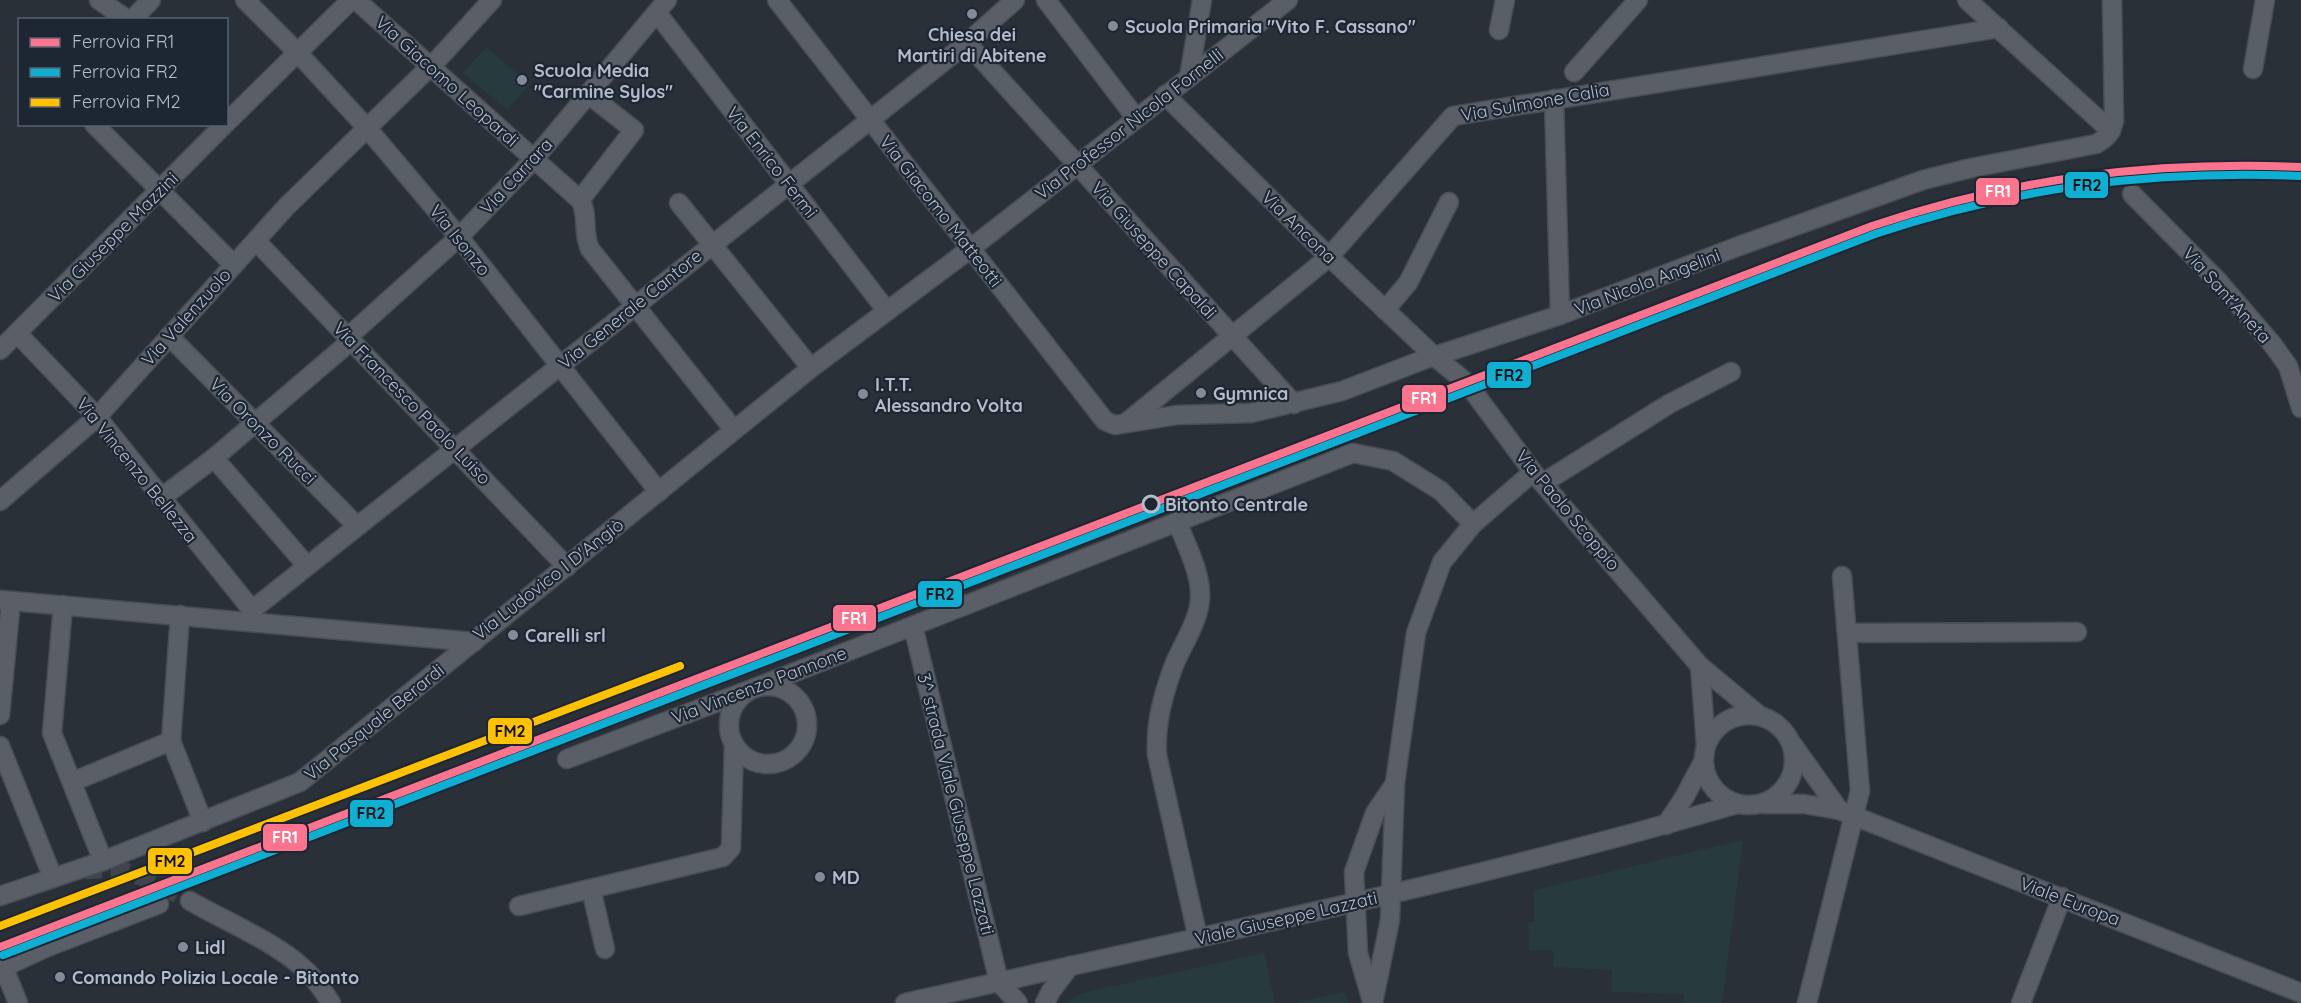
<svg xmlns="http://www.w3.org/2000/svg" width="2301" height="1003" viewBox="0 0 2301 1003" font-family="Quicksand,sans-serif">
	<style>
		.green { fill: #273a3e }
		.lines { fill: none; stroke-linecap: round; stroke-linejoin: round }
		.minor-tunnel { stroke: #3f454e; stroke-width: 18; stroke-dasharray: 18 9; stroke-linecap: butt }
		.minor-casing { stroke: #484c53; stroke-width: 21 }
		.minor { stroke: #5a5e66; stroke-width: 18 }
		.rail-1-casing { stroke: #1d2633; stroke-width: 12 }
		.rail-2-casing { stroke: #1d2633; stroke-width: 12 }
		.rail-3-casing { stroke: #1d2633; stroke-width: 12 }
		.rail-1 { stroke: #fc738d; stroke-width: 8 }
		.rail-2 { stroke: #0dafd3; stroke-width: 8 }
		.rail-3 { stroke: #ffc100; stroke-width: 8 }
		.poi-dot { fill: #848b96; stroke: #1d2633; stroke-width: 2 }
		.stop-dot { fill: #1d2633; stroke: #b4bcc9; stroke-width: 3 }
		.labels { text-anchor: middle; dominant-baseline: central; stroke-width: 4.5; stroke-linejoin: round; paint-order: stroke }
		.poi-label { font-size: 18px; font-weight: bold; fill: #b4bcc9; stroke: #1d2633; text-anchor: start }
		.street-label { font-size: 18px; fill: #b4bcc9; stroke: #1d2633 }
		.stop-label { font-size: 18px; font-weight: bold; fill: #b4bcc9; stroke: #1d2633; text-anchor: start }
		.line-badge { stroke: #1d2633; stroke-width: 2 }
		.badge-label { font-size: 16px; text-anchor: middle; font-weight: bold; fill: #fff }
		.pale-badge-label { font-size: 16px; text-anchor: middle; font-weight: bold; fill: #111 }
	</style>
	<rect width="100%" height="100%" fill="#2a3038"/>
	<g class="green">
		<path d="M 486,47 L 530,84 L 507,110 L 463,73 Z"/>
		<path d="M 1743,840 L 1722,1003 L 1684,1003 L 1684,994 L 1612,992 L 1612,970 L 1554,967 L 1554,951 L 1529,950 L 1528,922 L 1534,922 L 1534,890 Z"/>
		<path d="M 1264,953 L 1275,1003 L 1067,1003 L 1076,996 L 1090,991 Z"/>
		<path d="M 1344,992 L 1349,1003 L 1295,1003 Z"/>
	</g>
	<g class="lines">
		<path class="minor-tunnel" d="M 84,871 C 127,863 153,882 190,901"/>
		<defs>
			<g id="minor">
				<path d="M 99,0 L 128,20"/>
				<path d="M 245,0 L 298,53 L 367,128 L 459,237 L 659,492"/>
				<path d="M 356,0 L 580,200 C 589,214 582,233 590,249 L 734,430"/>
				<path d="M 777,0 L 1105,421 L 1115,425 L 1177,415 L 1251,413 L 1342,391 L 1423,360 L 1560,315 L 1739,246 L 1923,180 L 1971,168 L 2096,144 C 2107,138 2111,133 2114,121 L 2112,0"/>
				<path d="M 1046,0 L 1136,118"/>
				<path d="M 1967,0 L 2111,131"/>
				<path d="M 657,13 L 887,311"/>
				<path d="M 132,20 L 151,0"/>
				<path d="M 1499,30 L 1505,0"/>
				<path d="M 967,43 L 1294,404"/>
				<path d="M 2253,69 L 2265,0"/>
				<path d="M 1574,72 L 1638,0"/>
				<path d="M 1189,77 L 1202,0"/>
				<path d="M 1165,95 L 1320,248 L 1434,356 L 1467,383 L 1533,472 L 1700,666 L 1760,716"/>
				<path d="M 1554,99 L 1560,315"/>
				<path d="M 226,123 L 351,0"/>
				<path d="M 94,124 L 234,265"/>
				<path d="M 2132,194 L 2218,281 L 2273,345 L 2288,366 L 2301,408"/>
				<path d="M 580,200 L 634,130 L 588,94"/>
				<path d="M 679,203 L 811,368"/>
				<path d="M 256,241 L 567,567"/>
				<path d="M 1385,310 L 1408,283 L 1449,202"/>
				<path d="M 17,333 L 97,417 L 252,610"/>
				<path d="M 169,336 L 357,526"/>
				<path d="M 349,336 L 459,237 L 534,159 L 667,0"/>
				<path d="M 0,350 L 225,124"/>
				<path d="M 1126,423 L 1329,257 L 1453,116 L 1999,28"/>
				<path d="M 214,458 L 307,566"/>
				<path d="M 1543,483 L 1669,404 L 1731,372"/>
				<path d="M 161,498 L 214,458 L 352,340"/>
				<path d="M 0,501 L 97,417 L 286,207 L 439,58 L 492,0"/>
				<path d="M 1177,521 C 1185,543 1199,568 1200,592 C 1202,617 1183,643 1174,665 C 1163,695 1155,724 1157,755 L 1198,938"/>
				<path d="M 0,600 L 474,642"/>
				<path d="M 63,605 L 52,733 L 103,861"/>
				<path d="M 180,615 L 171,741 L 203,822"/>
				<path d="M 251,621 L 252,610 L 967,43 L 1015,0"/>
				<path d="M 913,626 L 999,982 L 1018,1003"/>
				<path d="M 1847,633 L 2077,632"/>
				<path d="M 1700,666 L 1706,745"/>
				<circle cx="768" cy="725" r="39"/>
				<circle cx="1749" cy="760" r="45"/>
				<path d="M 0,715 L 11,601"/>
				<path d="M 1793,745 L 1839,810"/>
				<path d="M 0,746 L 53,878"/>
				<path d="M 567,759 L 752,689 L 1353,453 L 1393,461 L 1441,491 L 1473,524"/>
				<path d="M 72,782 L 171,741"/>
				<path d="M 1764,804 L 1804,804 L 1839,810 L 2301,993"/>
				<path d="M 1666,825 L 1685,796 L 1703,762"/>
				<path d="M 591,889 L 605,949"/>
				<path d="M 0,896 L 103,861 L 300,782 L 811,368 L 970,249 L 1288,0"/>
				<path d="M 190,901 C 223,920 275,942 302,967 C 314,977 323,990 331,1003"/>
				<path d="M 519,906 L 723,857 L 731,848 L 734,744"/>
				<path d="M 4,968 L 18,1003"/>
				<path d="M 0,969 L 45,948 L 159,904"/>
				<path d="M 1372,1001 L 1358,953 L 1354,872 L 1375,813 L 1394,785"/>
				<path d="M 905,1003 C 1183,940 1463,884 1737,804"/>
				<path d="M 1045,1003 L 1051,991 L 1070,966"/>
				<path d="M 1373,1003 L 1390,920 L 1395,783 L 1416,633 L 1442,562 L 1473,524 L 1533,472"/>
				<path d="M 1807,1003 L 1860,791 L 1842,576"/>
				<path d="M 2021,1003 L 2062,897"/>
			</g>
		</defs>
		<use href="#minor" class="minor-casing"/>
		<use href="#minor" class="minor"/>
		<defs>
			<path id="rail-1" d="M 0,947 L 1872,226 C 2014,178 2152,161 2301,167"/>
			<path id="rail-2" d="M 3,955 L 1875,234 C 2015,187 2153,170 2301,176"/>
			<path id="rail-3" d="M 0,926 L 680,666"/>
		</defs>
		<use href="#rail-1" class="rail-1-casing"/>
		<use href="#rail-2" class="rail-2-casing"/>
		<use href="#rail-3" class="rail-3-casing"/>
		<use href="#rail-1" class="rail-1"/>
		<use href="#rail-2" class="rail-2"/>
		<use href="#rail-3" class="rail-3"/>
	</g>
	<g class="poi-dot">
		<circle cx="972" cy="14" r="6"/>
		<circle cx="1113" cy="26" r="6"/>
		<circle cx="522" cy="80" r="6"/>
		<circle cx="1201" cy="393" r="6"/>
		<circle cx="863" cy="394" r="6"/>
		<circle cx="513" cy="635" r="6"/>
		<circle cx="820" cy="877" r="6"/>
		<circle cx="183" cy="947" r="6"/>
		<circle cx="60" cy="977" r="6"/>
	</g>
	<circle class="stop-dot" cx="1151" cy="504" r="8"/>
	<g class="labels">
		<g class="poi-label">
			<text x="1125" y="26">Scuola Primaria "Vito F. Cassano"</text>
			<text x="972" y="34" text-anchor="middle">Chiesa dei<tspan x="972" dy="21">Martiri di Abitene</tspan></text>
			<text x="534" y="70">Scuola Media<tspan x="534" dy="21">"Carmine Sylos"</tspan></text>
			<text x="875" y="384">I.T.T.<tspan x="875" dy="21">Alessandro Volta</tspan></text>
			<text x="1213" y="393">Gymnica</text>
			<text x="525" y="635">Carelli srl</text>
			<text x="832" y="877">MD</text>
			<text x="195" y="947">Lidl</text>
			<text x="72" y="977">Comando Polizia Locale - Bitonto</text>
		</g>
		<g class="street-label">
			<text transform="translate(447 81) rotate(42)">Via Giacomo Leopardi</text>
			<text transform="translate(1535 102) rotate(-10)">Via Sulmone Calia</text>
			<text transform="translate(1129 124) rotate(-38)">Via Professor Nicola Fornelli</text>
			<text transform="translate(772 162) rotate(52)">Via Enrico Fermi</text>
			<text transform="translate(516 176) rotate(-47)">Via Carrara</text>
			<text transform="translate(941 211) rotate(52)">Via Giacomo Matteotti</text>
			<text transform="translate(1299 227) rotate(44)">Via Ancona</text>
			<text transform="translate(113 237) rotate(-45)">Via Giuseppe Mazzini</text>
			<text transform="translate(460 240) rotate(51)">Via Isonzo</text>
			<text transform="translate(1154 250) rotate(48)">Via Giuseppe Capaldi</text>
			<text transform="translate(1647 282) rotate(-21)">Via Nicola Angelini</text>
			<text transform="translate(2227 295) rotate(48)">Via Sant'Aneta</text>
			<text transform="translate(630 309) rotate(-39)">Via Generale Cantore</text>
			<text transform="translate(186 317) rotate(-48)">Via Valenzuolo</text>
			<text transform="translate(412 403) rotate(46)">Via Francesco Paolo Luiso</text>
			<text transform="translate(263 431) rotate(45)">Via Oronzo Rucci</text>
			<text transform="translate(137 470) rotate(51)">Via Vincenzo Bellezza</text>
			<text transform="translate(1568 510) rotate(50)">Via Paolo Scoppio</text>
			<text transform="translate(548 579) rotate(-38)">Via Ludovico I D'Angiò</text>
			<text transform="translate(759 685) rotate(-21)">Via Vincenzo Pannone</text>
			<text transform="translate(374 722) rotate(-39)">Via Pasquale Berardi</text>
			<text transform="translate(956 804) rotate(76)">3^ strada Viale Giuseppe Lazzati</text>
			<text transform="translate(2070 901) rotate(21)">Viale Europa</text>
			<text transform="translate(1286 918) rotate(-13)">Viale Giuseppe Lazzati</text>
		</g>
		<g class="stop-label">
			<text x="1165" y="504">Bitonto Centrale</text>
		</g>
	</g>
	<g class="line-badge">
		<rect x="2064" y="171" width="45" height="28" rx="6" fill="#0dafd3"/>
		<rect x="1975" y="177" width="45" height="29" rx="6" fill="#fc738d"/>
		<rect x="1486" y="361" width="46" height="28" rx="6" fill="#0dafd3"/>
		<rect x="1401" y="384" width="46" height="29" rx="6" fill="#fc738d"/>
		<rect x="917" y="580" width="46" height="28" rx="6" fill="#0dafd3"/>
		<rect x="832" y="604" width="45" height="28" rx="6" fill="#fc738d"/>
		<rect x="487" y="717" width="46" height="28" rx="6" fill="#ffc100"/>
		<rect x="349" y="799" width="45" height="29" rx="6" fill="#0dafd3"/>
		<rect x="262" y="823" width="46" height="29" rx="6" fill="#fc738d"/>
		<rect x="147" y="847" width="46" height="28" rx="6" fill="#ffc100"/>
	</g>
	<g class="badge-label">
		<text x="1998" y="197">FR1</text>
		<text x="1424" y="404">FR1</text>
		<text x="854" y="624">FR1</text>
		<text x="285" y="843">FR1</text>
	</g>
	<g class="pale-badge-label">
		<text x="2087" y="191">FR2</text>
		<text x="1509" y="381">FR2</text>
		<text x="940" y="600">FR2</text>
		<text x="510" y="737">FM2</text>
		<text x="371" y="819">FR2</text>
		<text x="170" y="867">FM2</text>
	</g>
	<rect x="18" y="18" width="210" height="108" fill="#1d2633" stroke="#59626f" stroke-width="1.5"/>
	<rect x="30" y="38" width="30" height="9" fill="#fc738d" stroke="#59626f" stroke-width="1.5"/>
	<text x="72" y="48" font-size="18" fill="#b4bcc9">Ferrovia FR1</text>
	<rect x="30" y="68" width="30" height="9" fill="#0dafd3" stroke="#59626f" stroke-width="1.5"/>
	<text x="72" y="78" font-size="18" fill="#b4bcc9">Ferrovia FR2</text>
	<rect x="30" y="98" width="30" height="9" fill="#ffc100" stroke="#59626f" stroke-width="1.5"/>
	<text x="72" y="108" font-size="18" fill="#b4bcc9">Ferrovia FM2</text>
</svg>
